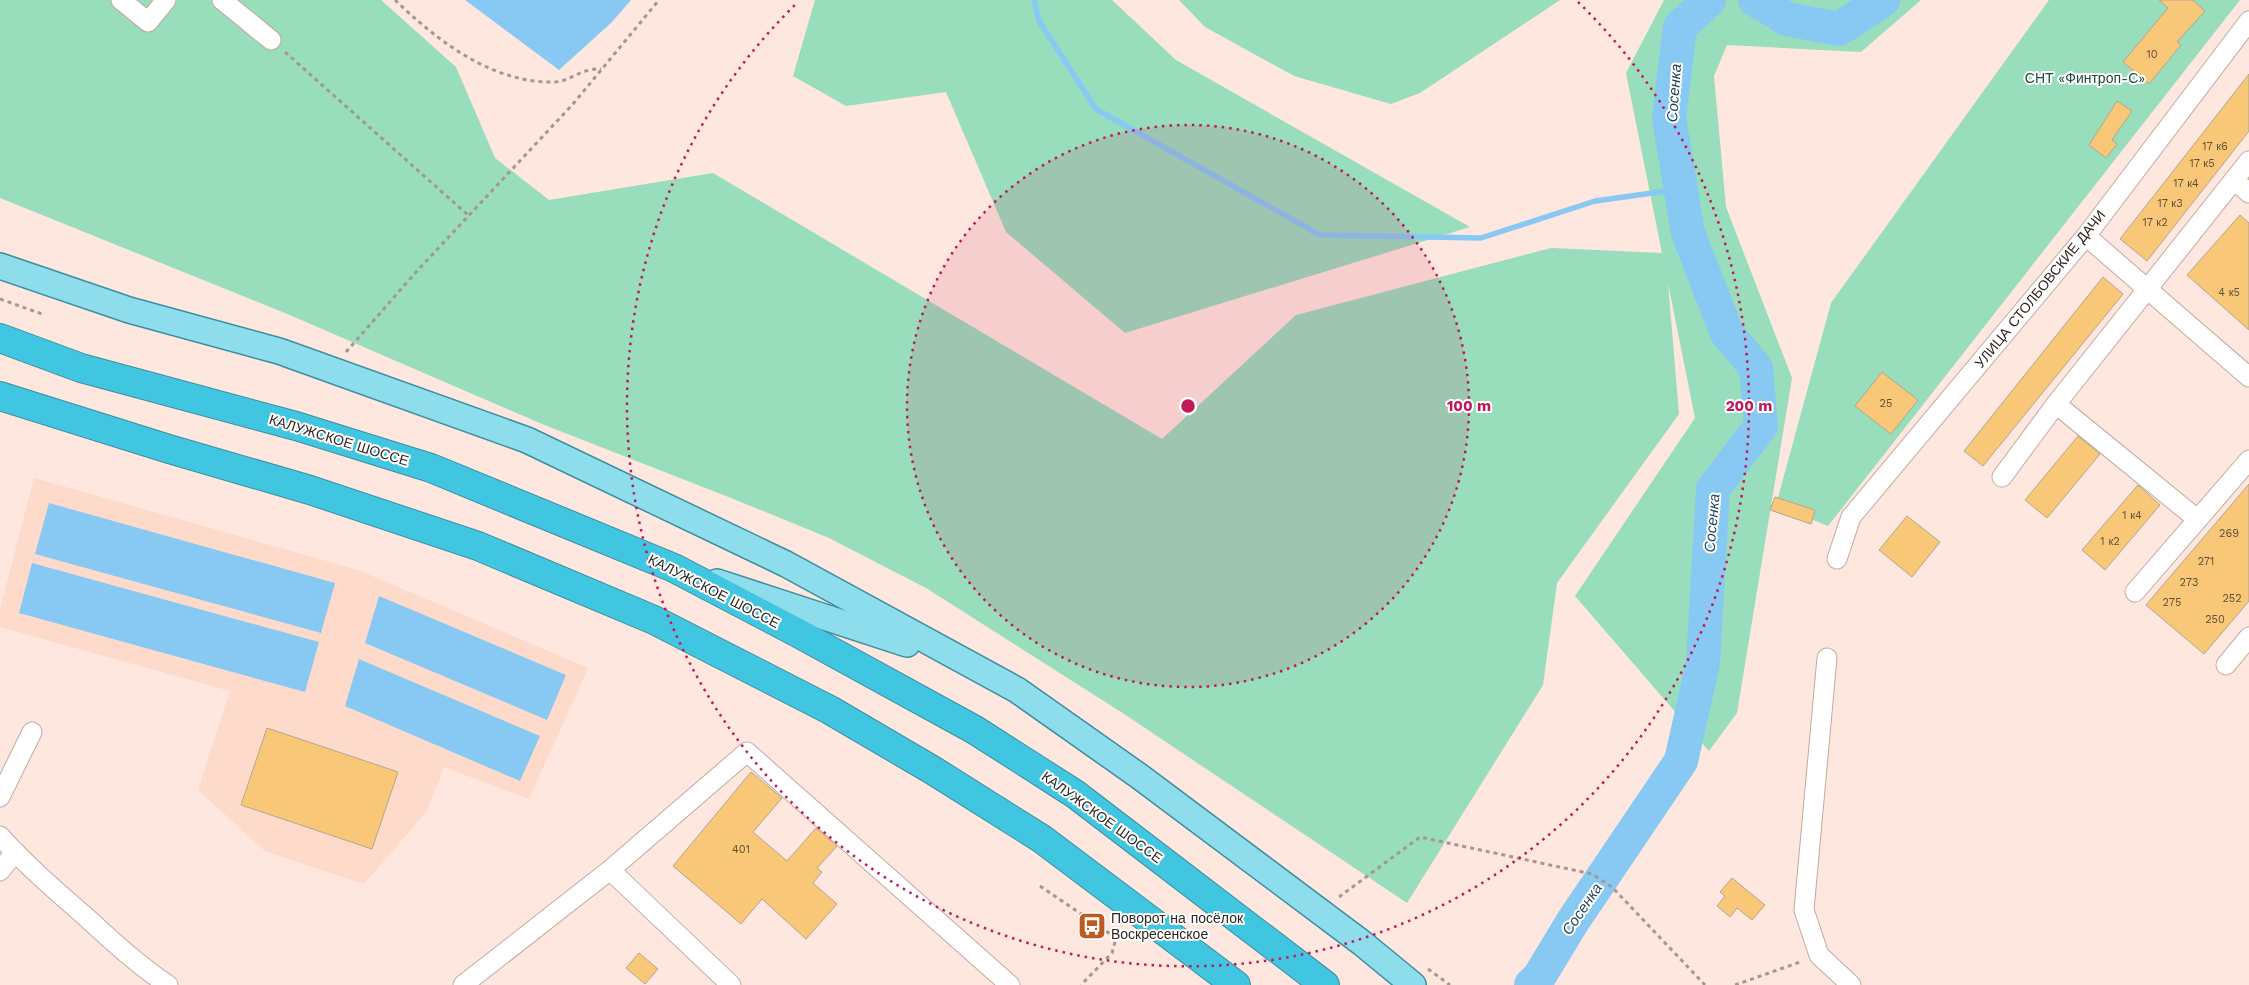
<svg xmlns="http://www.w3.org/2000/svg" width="2249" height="985" viewBox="0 0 2249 985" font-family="'Work Sans',sans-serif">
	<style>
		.built { fill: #fedacb }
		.green { fill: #98ddbc }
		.water { fill: #87c9f3 }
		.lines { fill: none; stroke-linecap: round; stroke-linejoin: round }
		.stream { stroke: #87c9f3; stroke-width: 5.5 }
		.river { stroke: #87c9f3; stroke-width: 34 }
		.building { fill: #f8c778; stroke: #b3a58f }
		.minor-casing { stroke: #c4aa9e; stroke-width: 21 }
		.major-casing { stroke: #3b8e9e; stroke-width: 28 }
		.highway-casing { stroke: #3b8e9e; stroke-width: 30 }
		.path { stroke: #a7968f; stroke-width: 3; stroke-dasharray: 4 4; stroke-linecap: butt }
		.minor { stroke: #fff; stroke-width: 19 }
		.major { stroke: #8ddded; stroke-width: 25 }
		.highway { stroke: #41c6e1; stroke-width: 28 }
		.ring { fill: none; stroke: #c2185b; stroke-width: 2.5; stroke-dasharray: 2.5 5 }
		.labels { text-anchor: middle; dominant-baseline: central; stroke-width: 4; stroke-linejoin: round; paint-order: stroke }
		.number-label { font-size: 11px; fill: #614e37 }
		.park-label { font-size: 14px; fill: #1f4a38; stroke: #fff }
		.street-label { font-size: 14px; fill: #2f2521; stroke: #fff }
		.poi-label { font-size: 14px; fill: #2f2521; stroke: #fff; text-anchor: start }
		.water-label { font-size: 15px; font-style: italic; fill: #1a3f55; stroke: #fff }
		.centre { fill: #c2185b; stroke: #fff; stroke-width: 2.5 }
		.ring-label { font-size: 15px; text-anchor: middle; font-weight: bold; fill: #c2185b; stroke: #fff; stroke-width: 4; stroke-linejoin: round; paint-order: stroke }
	</style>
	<rect width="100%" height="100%" fill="#fde7de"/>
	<path class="built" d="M 34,478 L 358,570 L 588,668 L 529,799 L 444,767 L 427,811 L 364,884 L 265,851 L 198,790 L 230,691 L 0,627 L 0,609 Z"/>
	<g class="green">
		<path d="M 0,0 L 381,0 L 456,67 L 495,158 L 549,200 L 713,173 L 1162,439 L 1296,315 L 1551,248 L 1662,253 L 1626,73 L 1664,0 L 1921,0 L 1861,52 L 1727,45 L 1714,76 L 1726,207 L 1792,378 L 1737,713 L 1709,751 L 1575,596 L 1695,418 L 1668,283 L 1679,414 L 1557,583 L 1543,685 L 1407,903 L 1121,712 L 926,588 L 829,538 L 736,500 L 542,424 L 285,313 L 0,198 Z"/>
		<path d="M 815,0 L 1112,0 L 1176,60 L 1470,227 L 1125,333 L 1006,232 L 946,92 L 846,106 L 793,76 Z"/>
		<path d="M 1179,0 L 1560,0 L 1420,93 L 1391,104 L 1294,76 L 1205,27 Z"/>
		<path d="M 2049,0 L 2240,0 L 1828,526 L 1776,505 L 1831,303 Z"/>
	</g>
	<g class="water">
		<path d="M 465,0 L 631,0 L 612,22 L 559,70 Z"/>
		<path d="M 49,503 L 335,583 L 321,633 L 35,554 Z"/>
		<path d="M 32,563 L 319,642 L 305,692 L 19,613 Z"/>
		<path d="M 379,596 L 566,675 L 547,720 L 365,643 Z"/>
		<path d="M 359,659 L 540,736 L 520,781 L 345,706 Z"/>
	</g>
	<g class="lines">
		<path class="stream" d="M 1034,0 L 1039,21 L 1096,109 L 1320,235 L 1481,238 L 1595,201 L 1681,189"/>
		<g class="river">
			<path d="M 1755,0 L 1787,19 L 1839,29 L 1883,0"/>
			<path d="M 1531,985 L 1539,977 L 1573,921 L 1681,761 L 1703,663 L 1713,489 L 1761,426 L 1756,368 L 1727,333 L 1688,233 L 1669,118 L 1680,27 L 1709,0"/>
		</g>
	</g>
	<g class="building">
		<path d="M 2159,0 L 2193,0 L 2205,11 L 2177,42 L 2181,45 L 2149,84 L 2123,62 L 2168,8 Z"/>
		<path d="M 2249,74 L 2249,131 L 2147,261 L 2120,239 Z"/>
		<path d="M 2117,101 L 2132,111 L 2112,140 L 2117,144 L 2106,158 L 2089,145 Z"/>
		<path d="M 2240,215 L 2249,223 L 2249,330 L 2187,275 Z"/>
		<path d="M 2103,277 L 2123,294 L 1983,466 L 1964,451 Z"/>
		<path d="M 1882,372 L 1918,400 L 1891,434 L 1855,406 Z"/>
		<path d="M 2078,436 L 2100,454 L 2047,518 L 2025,500 Z"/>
		<path d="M 2249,484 L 2249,601 L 2204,654 L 2146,605 Z"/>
		<path d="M 2138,485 L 2160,505 L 2105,570 L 2082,550 Z"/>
		<path d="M 1775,497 L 1815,510 L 1811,524 L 1770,510 Z"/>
		<path d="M 1907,516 L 1940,542 L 1912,577 L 1879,550 Z"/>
		<path d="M 267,728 L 398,772 L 372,849 L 241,805 Z"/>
		<path d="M 751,772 L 782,798 L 753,832 L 787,861 L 816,828 L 837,846 L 817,868 L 822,872 L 813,883 L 837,904 L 806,939 L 762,899 L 741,924 L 673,866 Z"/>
		<path d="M 1732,878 L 1765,905 L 1752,920 L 1737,908 L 1730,917 L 1717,906 L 1725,896 L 1720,892 Z"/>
		<path d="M 639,953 L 658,969 L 645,984 L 626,968 Z"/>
	</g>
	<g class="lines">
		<defs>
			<g id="minor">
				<path d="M 121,0 L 148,22 L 166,0"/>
				<path d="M 222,0 L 271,40"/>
				<path d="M 2234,180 L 2249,193"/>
				<path d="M 2086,236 L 2249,377"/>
				<path d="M 2056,404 L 2197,519"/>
				<path d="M 2002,477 L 2056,404 L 2249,161"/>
				<path d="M 1837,559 L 1851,517 L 2086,236 L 2249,21"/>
				<path d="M 2135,592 L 2249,460"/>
				<path d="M 1827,658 L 1804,910 L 1819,955 L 1851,985"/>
				<path d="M 2226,665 L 2249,637"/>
				<path d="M 0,797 L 32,732"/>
				<path d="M 0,836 C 26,865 56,891 86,917 C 112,941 138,965 168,985"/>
				<path d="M 610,870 L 731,985"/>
				<path d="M 0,871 L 15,852"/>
				<path d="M 463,985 L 610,870 L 747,752 L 1010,985"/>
			</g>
			<g id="major">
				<path d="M 0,266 L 129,310 L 279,351 L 527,440 L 786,564 L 1017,690 L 1139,776 L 1362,943 L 1413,985"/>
				<path d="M 717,582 L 907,644"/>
			</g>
			<g id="highway">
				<path d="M 0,338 L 81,368 L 296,426 L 431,468 L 674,568 L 798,633 L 975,730 L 1075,794 L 1325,985"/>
				<path d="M 0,396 L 169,449 L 310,490 L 478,546 L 654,620 L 830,710 L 934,771 L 1042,839 L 1236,985"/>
			</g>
		</defs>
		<use href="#minor" class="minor-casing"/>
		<use href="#major" class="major-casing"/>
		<use href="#highway" class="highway-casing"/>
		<g class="path">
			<path d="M 395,0 C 438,41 491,83 554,82 C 569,82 581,68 601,69"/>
			<path d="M 285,52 L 469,216"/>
			<path d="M 0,299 L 42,314"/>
			<path d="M 346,352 L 417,271 L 573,104 L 659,0"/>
			<path d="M 1040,886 L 1116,938 L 1112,953 L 1081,985"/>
			<path d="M 1339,897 L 1420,837 L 1592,874 L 1612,887 L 1705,985"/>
			<path d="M 1428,969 L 1450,985"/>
			<path d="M 1735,985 L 1803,961"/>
		</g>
		<use href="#minor" class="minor"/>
		<use href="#major" class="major"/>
		<use href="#highway" class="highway"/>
	</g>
	<circle cx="1188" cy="406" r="281" fill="#c2185b" fill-opacity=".12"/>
	<g class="ring">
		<circle cx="1188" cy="406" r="281"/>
		<path d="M1578 2A561 561 0 1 1 798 2"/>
	</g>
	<defs>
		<symbol id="bus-square" viewBox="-11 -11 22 22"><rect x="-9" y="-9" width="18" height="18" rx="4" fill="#bc5b1d" stroke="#fff"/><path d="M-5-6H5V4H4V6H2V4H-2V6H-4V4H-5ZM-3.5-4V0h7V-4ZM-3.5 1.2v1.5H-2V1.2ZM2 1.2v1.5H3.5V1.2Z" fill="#fff"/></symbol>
	</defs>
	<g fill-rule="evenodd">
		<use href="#bus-square" x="1076" y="910" width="32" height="32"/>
	</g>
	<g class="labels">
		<g class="number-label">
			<text x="2152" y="54">10</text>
			<text x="2215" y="146">17 к6</text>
			<text x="2202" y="163">17 к5</text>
			<text x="2186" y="183">17 к4</text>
			<text x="2170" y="203">17 к3</text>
			<text x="2155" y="222">17 к2</text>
			<text x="2229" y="292">4 к5</text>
			<text x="1886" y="403">25</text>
			<text x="2132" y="515">1 к4</text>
			<text x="2229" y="533">269</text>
			<text x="2110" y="541">1 к2</text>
			<text x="2206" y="561">271</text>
			<text x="2189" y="582">273</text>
			<text x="2232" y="598">252</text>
			<text x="2172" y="602">275</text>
			<text x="2215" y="619">250</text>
			<text x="741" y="849">401</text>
		</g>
		<g class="park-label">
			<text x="2085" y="78">СНТ «Финтроп-С»</text>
		</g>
		<g class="street-label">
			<text transform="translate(2040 289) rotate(-51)">УЛИЦА СТОЛБОВСКИЕ ДАЧИ</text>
			<text transform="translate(339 440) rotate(17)">КАЛУЖСКОЕ ШОССЕ</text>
			<text transform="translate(714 591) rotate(27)">КАЛУЖСКОЕ ШОССЕ</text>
			<text transform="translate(1102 817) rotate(36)">КАЛУЖСКОЕ ШОССЕ</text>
		</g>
		<g class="poi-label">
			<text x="1111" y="918">Поворот на посёлок<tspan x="1111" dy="16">Воскресенское</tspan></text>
		</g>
		<g class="water-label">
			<text transform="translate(1674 93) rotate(-86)">Сосенка</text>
			<text transform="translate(1712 523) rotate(-85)">Сосенка</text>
			<text transform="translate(1582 909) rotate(-56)">Сосенка</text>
		</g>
	</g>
	<circle cx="1188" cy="406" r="8" class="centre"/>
	<g class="ring-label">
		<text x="1469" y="411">100 m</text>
		<text x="1749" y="411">200 m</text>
	</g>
</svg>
